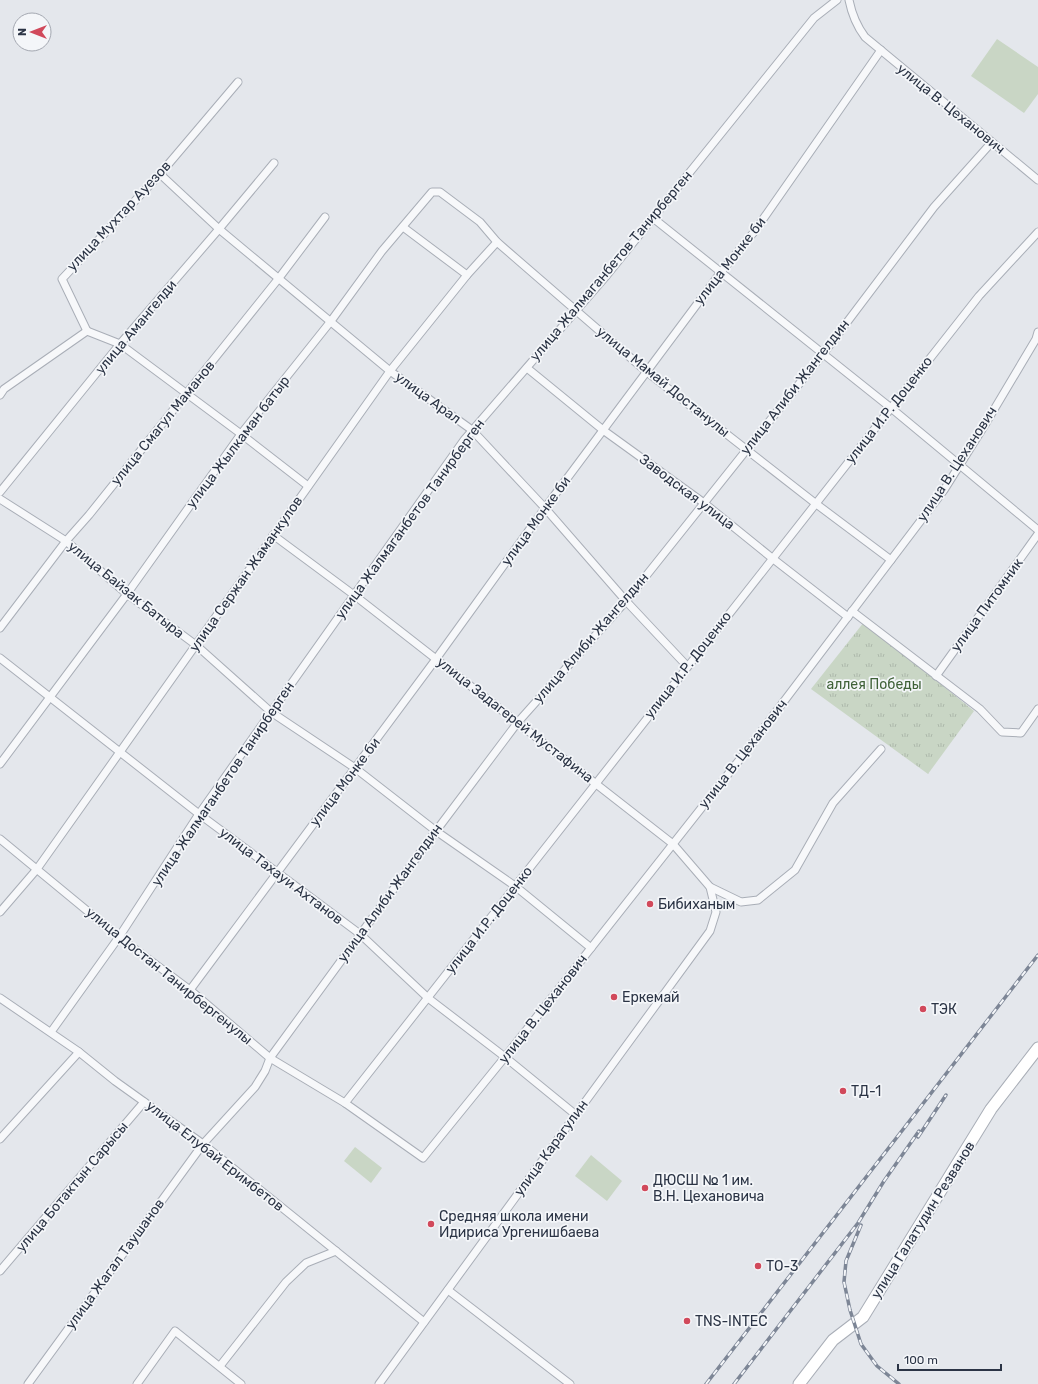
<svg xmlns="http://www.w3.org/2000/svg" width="1038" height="1384" viewBox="0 0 1038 1384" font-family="Rubik,sans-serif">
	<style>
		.grass { fill: url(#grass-tufts) }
		.pitch { fill: #c9d6c5 }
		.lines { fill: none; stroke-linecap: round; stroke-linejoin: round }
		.street-casing { stroke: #a9aeb7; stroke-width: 9 }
		.secondary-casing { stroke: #a9aeb7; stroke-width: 13 }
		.street { stroke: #f7f8fa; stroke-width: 7 }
		.secondary { stroke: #fff; stroke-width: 11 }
		.rail-casing { stroke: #7d8696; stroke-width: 3.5 }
		.rail { stroke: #f4f6f9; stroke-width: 2; stroke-dasharray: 6; stroke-linecap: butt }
		.poi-dot { fill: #d1495b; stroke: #f4f6f9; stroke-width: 1.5 }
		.labels { text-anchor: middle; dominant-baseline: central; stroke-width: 3.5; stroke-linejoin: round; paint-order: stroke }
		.street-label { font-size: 14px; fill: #2b3445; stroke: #f4f6f9 }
		.park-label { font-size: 14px; fill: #3f6138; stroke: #f4f6f9 }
		.poi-label { font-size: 14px; fill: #2b3445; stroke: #f4f6f9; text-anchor: start }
	</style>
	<defs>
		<pattern id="grass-tufts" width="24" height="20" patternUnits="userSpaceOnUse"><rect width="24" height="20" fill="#c9d6c5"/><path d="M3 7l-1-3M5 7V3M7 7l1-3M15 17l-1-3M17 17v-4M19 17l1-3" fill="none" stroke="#adb8ab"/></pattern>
	</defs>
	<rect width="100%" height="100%" fill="#e4e7ec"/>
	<path class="grass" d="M 864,622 L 974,711 L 928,774 L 811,689 Z"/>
	<g class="pitch">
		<path d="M 997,39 L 1038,67 L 1038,94 L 1024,113 L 971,76 Z"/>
		<path d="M 355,1147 L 382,1168 L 371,1183 L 344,1161 Z"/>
		<path d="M 591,1155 L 622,1181 L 607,1201 L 575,1176 Z"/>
	</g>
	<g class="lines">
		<defs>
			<g id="street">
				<path d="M 849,0 C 852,15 856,25 865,37 L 1038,180"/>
				<path d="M 160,174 L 219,229 L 390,371 L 472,430 L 545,508 L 626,601 L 687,666"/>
				<path d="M 653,218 L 891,408 L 1038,530"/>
				<path d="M 403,227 L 467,275"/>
				<path d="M 87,331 L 62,279 L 160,174 L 238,82"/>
				<path d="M 87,331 L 120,344 L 241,434 L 308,486"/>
				<path d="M 527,368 L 603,430 L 704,503 L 772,558 L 848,617"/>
				<path d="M 0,395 L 4,389 L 87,331"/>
				<path d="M 0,492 L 120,344 L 219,229 L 274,163"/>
				<path d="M 0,499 L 66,541 L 127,594 L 196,645 L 271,712 L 355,768 L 436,831 L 515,886 L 591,948"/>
				<path d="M 273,535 L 354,595 L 673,844 L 710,887 L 716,912 L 710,931 L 379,1384"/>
				<path d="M 852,611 L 980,709 L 1002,732 L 1021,733 L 1038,709"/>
				<path d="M 0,628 L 66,541 L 89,515 L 279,278 L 325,217"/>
				<path d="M 0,658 L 199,814 L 360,934 L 428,998 L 505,1057 L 576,1115"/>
				<path d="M 936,676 L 1038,534"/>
				<path d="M 0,764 L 127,594 L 241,434 L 331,321 L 382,251 L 432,192 L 440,192 L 480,222 L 497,242 L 647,372 L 815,503 L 891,560"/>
				<path d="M 0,839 L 119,937 L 190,990 L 270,1058 L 345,1103 L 423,1158 L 505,1057 L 744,754 L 944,490 L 986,423 L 1036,339 L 1038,332"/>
				<path d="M 710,887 L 741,902 L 758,900 L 795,870 L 833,803 L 881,749"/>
				<path d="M 0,912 L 37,869 L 390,371 L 467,275 L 497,242"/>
				<path d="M 190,990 L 436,659 L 545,508 L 721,272 L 754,232 L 881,50"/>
				<path d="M 0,998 L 79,1052 L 115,1081 L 203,1144 L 424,1322"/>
				<path d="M 51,1032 L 119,937 L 199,814 L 464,440 L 607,275 L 814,18 L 837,0"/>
				<path d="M 345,1103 L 979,296 L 1038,232"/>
				<path d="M 0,1139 L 79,1052"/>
				<path d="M 0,1271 L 144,1102"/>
				<path d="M 448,1290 L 570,1384"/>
				<path d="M 220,1366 L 286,1282 L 306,1263 L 336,1251"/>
				<path d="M 28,1384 L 203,1144 L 255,1087 L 265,1071 L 270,1058 L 436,831 L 518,722 L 626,601 L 823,354 L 934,207 L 992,142"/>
				<path d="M 137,1384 L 175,1331 L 241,1384"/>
			</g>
			<path id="secondary" d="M 799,1384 L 833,1340 L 863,1317 L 991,1109 L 1038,1048"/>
		</defs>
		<use href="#street" class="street-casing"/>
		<use href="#secondary" class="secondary-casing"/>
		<use href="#street" class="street"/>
		<use href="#secondary" class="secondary"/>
		<defs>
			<g id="rail">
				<path d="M 918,1137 L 946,1095"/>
				<path d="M 861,1225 L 846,1261 L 844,1282 L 850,1310 L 861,1344 L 877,1366 L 899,1384"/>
				<path d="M 706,1384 L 1038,955"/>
				<path d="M 734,1384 L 858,1223 L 884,1181 L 919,1131"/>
			</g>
		</defs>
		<use href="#rail" class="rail-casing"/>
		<use href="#rail" class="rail"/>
	</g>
	<g class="poi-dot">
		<circle cx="650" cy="904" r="4"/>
		<circle cx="614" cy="997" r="4"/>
		<circle cx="923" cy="1009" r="4"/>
		<circle cx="843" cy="1091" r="4"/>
		<circle cx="645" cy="1188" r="4"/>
		<circle cx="431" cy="1224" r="4"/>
		<circle cx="758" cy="1266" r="4"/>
		<circle cx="687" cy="1321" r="4"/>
	</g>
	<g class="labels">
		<g class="street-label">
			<text transform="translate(951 109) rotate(39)">улица В. Цеханович</text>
			<text transform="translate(119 216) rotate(-47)">улица Мухтар Ауезов</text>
			<text transform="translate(730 261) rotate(-52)">улица Монке би</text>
			<text transform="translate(611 266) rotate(-50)">улица Жалмаганбетов Танирберген</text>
			<text transform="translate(136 327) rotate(-50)">улица Амангелди</text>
			<text transform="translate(663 382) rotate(39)">улица Мамай Достанулы</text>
			<text transform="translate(795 387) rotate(-52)">улица Алиби Жангелдин</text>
			<text transform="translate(428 398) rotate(36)">улица Арал</text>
			<text transform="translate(889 410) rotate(-52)">улица И.Р. Доценко</text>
			<text transform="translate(163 423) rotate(-51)">улица Смагул Маманов</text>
			<text transform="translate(238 442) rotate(-53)">улица Жылкаман батыр</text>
			<text transform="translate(957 464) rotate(-57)">улица В. Цеханович</text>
			<text transform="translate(687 492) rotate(37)">Заводская улица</text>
			<text transform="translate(410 519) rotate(-54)">улица Жалмаганбетов Танирберген</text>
			<text transform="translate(536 521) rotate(-54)">улица Монке би</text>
			<text transform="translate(246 574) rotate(-55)">улица Сержан Жаманкулов</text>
			<text transform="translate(126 590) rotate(39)">улица Байзак Батыра</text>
			<text transform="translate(987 605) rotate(-54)">улица Питомник</text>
			<text transform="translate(591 638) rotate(-49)">улица Алиби Жангелдин</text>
			<text transform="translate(688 665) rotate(-52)">улица И.Р. Доценко</text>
			<text transform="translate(515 720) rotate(38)">улица Задагерей Мустафина</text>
			<text transform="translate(743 754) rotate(-52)">улица В. Цеханович</text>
			<text transform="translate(345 782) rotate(-53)">улица Монке би</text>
			<text transform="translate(223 784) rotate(-56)">улица Жалмаганбетов Танирберген</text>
			<text transform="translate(281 876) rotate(37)">улица Тахауи Ахтанов</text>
			<text transform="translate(390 893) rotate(-54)">улица Алиби Жангелдин</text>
			<text transform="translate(489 920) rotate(-52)">улица И.Р. Доценко</text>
			<text transform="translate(169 976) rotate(39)">улица Достан Танирбергенулы</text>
			<text transform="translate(543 1009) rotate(-52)">улица В. Цеханович</text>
			<text transform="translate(551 1148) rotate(-54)">улица Карагулин</text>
			<text transform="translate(215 1156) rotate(38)">улица Елубай Еримбетов</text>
			<text transform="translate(72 1187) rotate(-50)">улица Ботактын Сарысы</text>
			<text transform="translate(923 1220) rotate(-58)">улица Галатудин Резванов</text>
			<text transform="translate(115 1264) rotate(-54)">улица Жагал Таушанов</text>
		</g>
		<g class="park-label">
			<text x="874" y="684">аллея Победы</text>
		</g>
		<g class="poi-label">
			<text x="658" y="904">Бибиханым</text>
			<text x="622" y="997">Еркемай</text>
			<text x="931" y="1009">ТЭК</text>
			<text x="851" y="1091">ТД-1</text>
			<text x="653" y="1180">ДЮСШ № 1 им.<tspan x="653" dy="16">В.Н. Цехановича</tspan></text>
			<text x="439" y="1216">Средняя школа имени<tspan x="439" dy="16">Идириса Ургенишбаева</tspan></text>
			<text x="766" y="1266">ТО-3</text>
			<text x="695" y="1321">TNS-INTEC</text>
		</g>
	</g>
	<g transform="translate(32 32) rotate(270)"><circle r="19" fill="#f4f6f9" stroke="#a4a8b1"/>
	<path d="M0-3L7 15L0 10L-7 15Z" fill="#d1495b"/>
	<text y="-6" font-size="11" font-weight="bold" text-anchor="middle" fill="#2b3445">N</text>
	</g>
	<path d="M898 1364v6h103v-6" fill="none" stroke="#2b3445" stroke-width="2"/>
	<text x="904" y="1364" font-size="12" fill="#2b3445" stroke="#f4f6f9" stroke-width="3" paint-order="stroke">100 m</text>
</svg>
